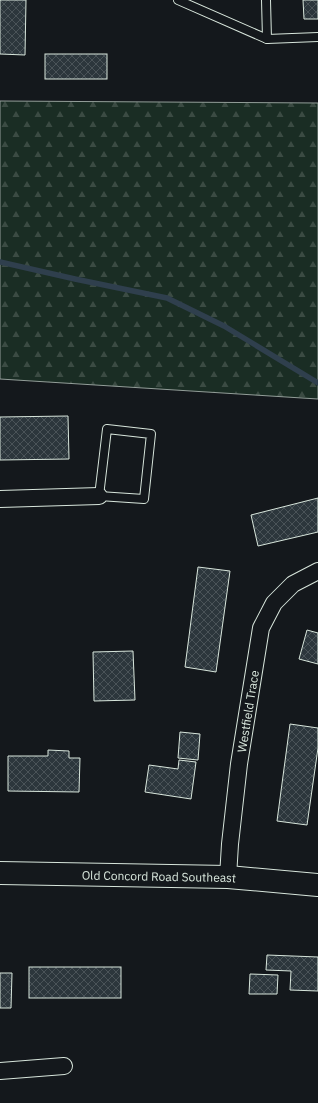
<svg xmlns="http://www.w3.org/2000/svg" width="318" height="1103" viewBox="0 0 318 1103" font-family="'IBM Plex Sans',sans-serif">
	<style>
		.forest { fill: url(#forest-firs); stroke: #939e99 }
		.lines { fill: none; stroke-linecap: round; stroke-linejoin: round }
		.stream { stroke: #2f3f4d; stroke-width: 5.5 }
		.building { fill: url(#building-cross-hatch); stroke: #d8e6dc }
		.lane-casing { stroke: #d8e6dc; stroke-width: 10 }
		.street-casing { stroke: #d8e6dc; stroke-width: 18 }
		.secondary-casing { stroke: #d8e6dc; stroke-width: 24 }
		.lane { stroke: #14181c; stroke-width: 8 }
		.street { stroke: #14181c; stroke-width: 16 }
		.secondary { stroke: #14181c; stroke-width: 22 }
		.labels { text-anchor: middle; dominant-baseline: central; stroke-width: 3; stroke-linejoin: round; paint-order: stroke }
		.street-label { font-size: 12px; fill: #d8e6dc; stroke: #14181c }
	</style>
	<defs>
		<pattern id="forest-firs" width="22" height="20" patternUnits="userSpaceOnUse"><rect width="22" height="20" fill="#1a2d24"/><path d="M5 1l3.5 6h-7zM16 11l3.5 6h-7z" fill="#3b4b43"/></pattern>
		<pattern id="building-cross-hatch" width="8" height="8" patternUnits="userSpaceOnUse"><rect width="8" height="8" fill="#2c363c"/><path d="M0 0l8 8M0 8l8-8" fill="none" stroke="#4a5358"/></pattern>
	</defs>
	<rect width="100%" height="100%" fill="#14181c"/>
	<path class="forest" d="M 0,101 L 318,103 L 318,399 L 0,379 Z"/>
	<g class="lines">
		<path class="stream" d="M 0,262 L 75,279 L 167,298 L 224,326 L 318,383"/>
	</g>
	<g class="building">
		<path d="M 0,0 L 26,0 L 25,55 L 0,54 Z"/>
		<path d="M 303,0 L 318,0 L 318,19 L 304,19 Z"/>
		<rect x="45" y="54" width="62" height="25"/>
		<path d="M 68,416 L 69,459 L 0,460 L 0,417 Z"/>
		<path d="M 318,498 L 318,532 L 258,546 L 251,515 Z"/>
		<path d="M 198,567 L 230,571 L 216,672 L 185,667 Z"/>
		<path d="M 307,630 L 318,633 L 318,664 L 299,659 Z"/>
		<path d="M 133,651 L 135,700 L 94,701 L 93,652 Z"/>
		<path d="M 290,724 L 318,728 L 318,748 L 307,825 L 277,821 Z"/>
		<path d="M 180,732 L 200,734 L 198,760 L 178,758 Z"/>
		<path d="M 48,750 L 69,751 L 69,758 L 80,758 L 79,792 L 8,791 L 8,756 L 48,756 Z"/>
		<path d="M 179,760 L 196,762 L 191,799 L 145,792 L 149,765 L 178,769 Z"/>
		<path d="M 267,955 L 318,957 L 318,991 L 290,990 L 291,971 L 266,970 Z"/>
		<rect x="29" y="967" width="92" height="31"/>
		<path d="M 0,973 L 12,973 L 11,1008 L 0,1008 Z"/>
		<path d="M 250,974 L 278,975 L 277,994 L 249,994 Z"/>
	</g>
	<g class="lines">
		<defs>
			<g id="lane">
				<path d="M 178,0 L 267,39 L 318,37"/>
				<path d="M 266,0 L 267,39"/>
				<path d="M 107,429 L 151,434 L 144,499 L 99,496 Z"/>
			</g>
			<g id="street">
				<path d="M 0,499 L 99,496"/>
				<path id="s1" d="M 228,877 L 230,844 L 239,764 L 261,628 L 274,603 L 293,584 L 318,571"/>
				<path d="M 0,1071 L 64,1066"/>
			</g>
			<g id="secondary">
				<path id="s2" d="M 0,873 L 228,877 L 318,885"/>
			</g>
		</defs>
		<use href="#lane" class="lane-casing"/>
		<use href="#street" class="street-casing"/>
		<use href="#secondary" class="secondary-casing"/>
		<use href="#lane" class="lane"/>
		<use href="#street" class="street"/>
		<use href="#secondary" class="secondary"/>
	</g>
	<g class="labels">
		<g class="street-label">
			<text stroke="none"><textPath href="#s1" startOffset="167">Westfield Trace</textPath></text>
			<text stroke="none"><textPath href="#s2" startOffset="159">Old Concord Road Southeast</textPath></text>
		</g>
	</g>
</svg>
